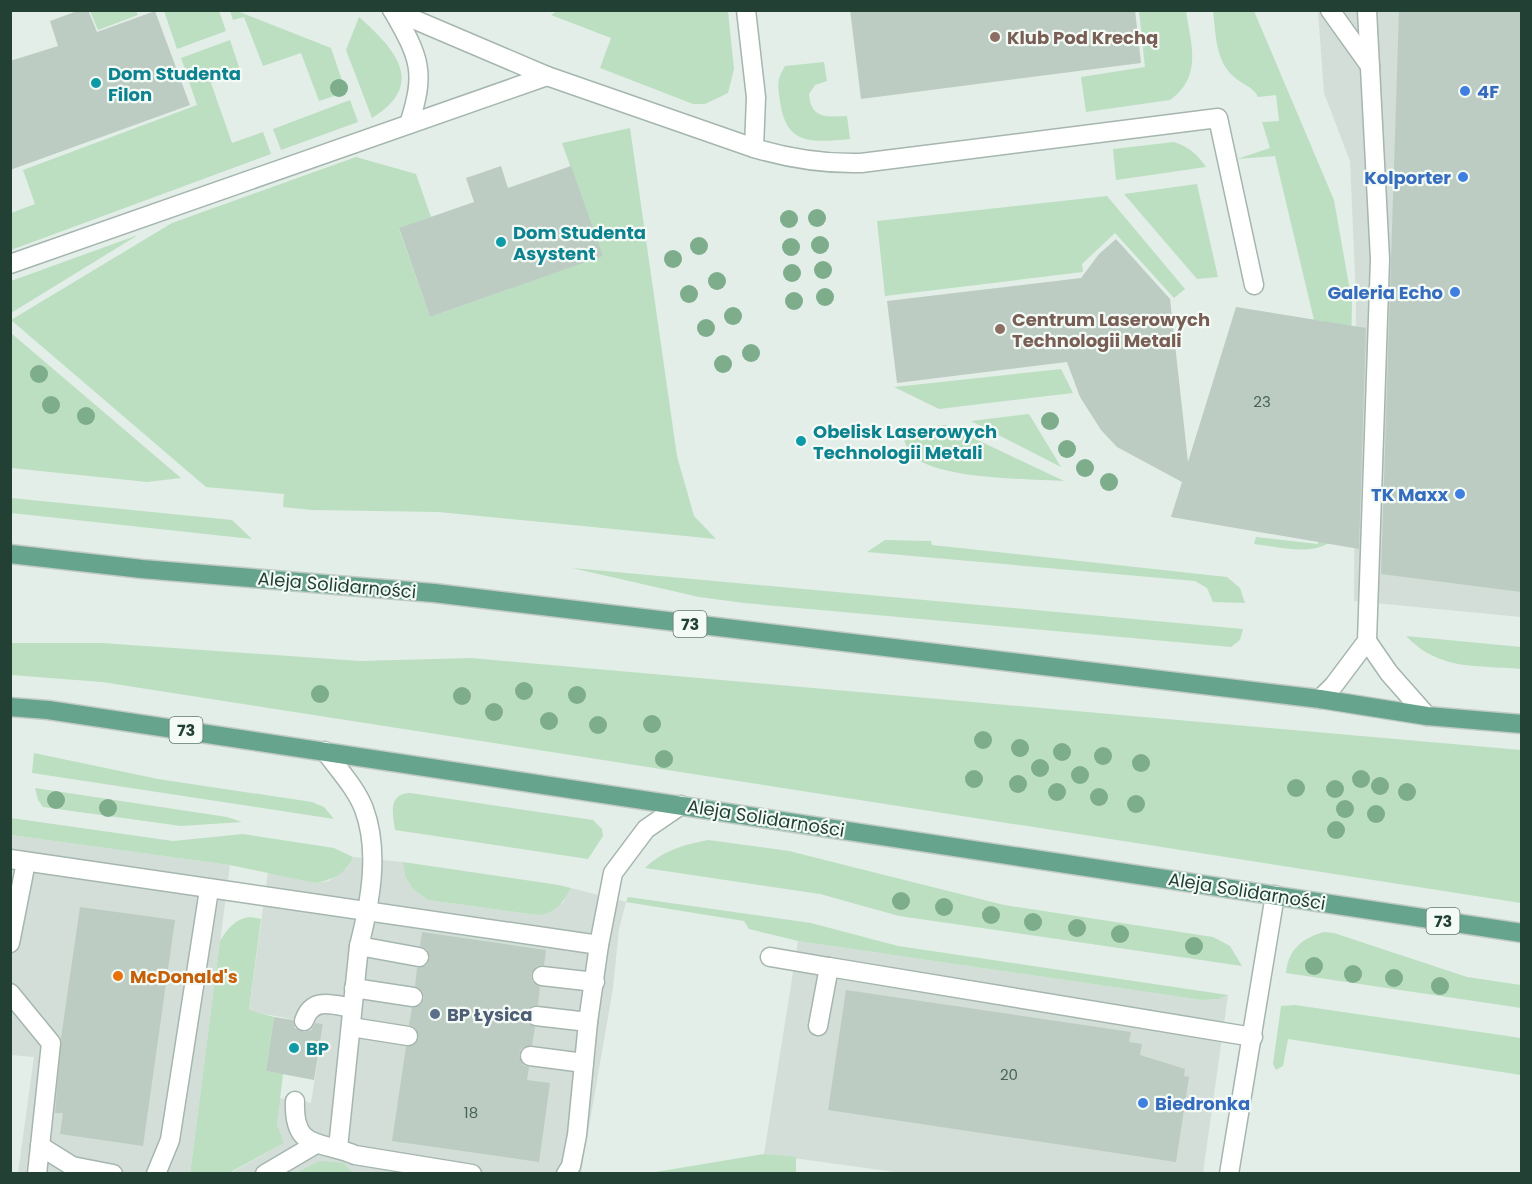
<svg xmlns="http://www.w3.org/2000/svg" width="1532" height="1184" viewBox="0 0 1532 1184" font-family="Poppins,sans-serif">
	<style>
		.built { fill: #d2ded7 }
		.green { fill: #bcdfc1 }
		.building { fill: #bcccc3 }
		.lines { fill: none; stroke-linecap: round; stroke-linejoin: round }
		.service-casing { stroke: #a5b6ae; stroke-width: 21 }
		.primary-casing { stroke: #c1cac6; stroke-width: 21 }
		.service { stroke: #fff; stroke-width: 18 }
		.primary { stroke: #67a48d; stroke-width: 18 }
		.tree { fill: #7ead8c }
		.education-dot { fill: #8d6e63; stroke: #f4faf6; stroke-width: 2 }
		.culture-dot { fill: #0f9aa8; stroke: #f4faf6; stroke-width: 2 }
		.shop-dot { fill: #3f7fe0; stroke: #f4faf6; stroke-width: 2 }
		.food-dot { fill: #e8710a; stroke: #f4faf6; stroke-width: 2 }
		.service-dot { fill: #5c6f8a; stroke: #f4faf6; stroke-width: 2 }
		.labels { text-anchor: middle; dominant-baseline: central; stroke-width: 4.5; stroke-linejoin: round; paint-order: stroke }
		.number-label { font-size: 15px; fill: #486358 }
		.shield { fill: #f4faf6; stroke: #61786e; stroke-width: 1.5 }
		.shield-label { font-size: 16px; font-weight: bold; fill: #224034 }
		.education-label { font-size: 18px; font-weight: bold; fill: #785e54; stroke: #f4faf6; text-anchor: start }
		.culture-label { font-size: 18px; font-weight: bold; fill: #0d838f; stroke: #f4faf6; text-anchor: start }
		.shop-label { font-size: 18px; font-weight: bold; fill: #366cbe; stroke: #f4faf6; text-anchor: end }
		.street-label { font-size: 18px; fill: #224034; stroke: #f4faf6 }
		.food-label { font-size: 18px; font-weight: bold; fill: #c56008; stroke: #f4faf6; text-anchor: start }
		.service-label { font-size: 18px; font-weight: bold; fill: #4e5e75; stroke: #f4faf6; text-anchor: start }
	</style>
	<rect width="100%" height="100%" fill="#e3eee8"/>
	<g class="built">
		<path d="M 1318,11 L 1521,11 L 1521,617 L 1354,601 L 1356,298 L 1350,161 L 1324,93 Z"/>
		<path d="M 11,835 L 230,865 L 190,1173 L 18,1173 L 34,1057 L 11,1055 Z"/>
		<path d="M 353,857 L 403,862 L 405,876 L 413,889 L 428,900 L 538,915 L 563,903 L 571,888 L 626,902 L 619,929 L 613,988 L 581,1173 L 229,1174 L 284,1143 L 277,1124 L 279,1098 L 311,1103 L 323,1025 L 249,1011 L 268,872 L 315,883 L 329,881 L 348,867 Z"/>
		<path d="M 798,941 L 1202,1000 L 1219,999 L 1228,995 L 1203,1173 L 902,1173 L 764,1154 Z"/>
	</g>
	<g class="green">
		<path d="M 90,11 L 136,11 L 138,15 L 98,30 Z"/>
		<path d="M 164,11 L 219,11 L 226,31 L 177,49 Z"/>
		<path d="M 230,11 L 237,11 L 331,48 L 346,92 L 319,101 L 301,53 L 263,66 L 244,17 L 233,20 Z"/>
		<path d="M 557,11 L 728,11 L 734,69 L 728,93 L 705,104 L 693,104 L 600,68 L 611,38 L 551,15 Z"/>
		<path d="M 1139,11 L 1186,11 C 1191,45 1203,76 1170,100 L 1086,112 L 1081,77 L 1145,67 Z"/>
		<path d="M 1213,11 L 1254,11 L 1334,200 L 1352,302 L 1348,520 C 1329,562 1291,548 1254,544 L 1256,537 L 1318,544 L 1324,321 L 1314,320 L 1275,156 L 1237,159 L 1270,148 L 1262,122 L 1279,121 L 1276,95 L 1258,97 C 1254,87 1241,84 1233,76 C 1215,59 1216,34 1213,11 Z"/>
		<path d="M 359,17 C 395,49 427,84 372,118 L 346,50 Z"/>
		<path d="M 230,40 L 241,73 L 211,83 L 232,143 L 263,132 L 271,154 L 11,250 L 11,213 L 35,204 L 23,170 L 197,105 L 181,58 Z"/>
		<path d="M 824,62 L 827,81 L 815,85 L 809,94 C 811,119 826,117 847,116 L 850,139 C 813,142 786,147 780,101 C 778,85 776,81 785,66 Z"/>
		<path d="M 350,100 L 358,122 L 281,150 L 273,129 Z"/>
		<path d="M 630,128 L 677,456 L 694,516 L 716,539 L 438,512 L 312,510 L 283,507 L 284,494 L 206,487 L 11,320 L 172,223 L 356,157 L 416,174 L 431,217 L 399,229 L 430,317 L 602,256 L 562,143 Z"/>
		<path d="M 1174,142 C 1189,147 1197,154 1206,167 L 1116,180 L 1113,149 Z"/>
		<path d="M 1197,184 L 1218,277 L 1197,279 L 1124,194 Z"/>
		<path d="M 1107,196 L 1185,289 L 1174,298 L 1115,233 L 1082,264 L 1083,272 L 885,296 L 877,221 Z"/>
		<path d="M 138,235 L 11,313 L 11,281 Z"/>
		<path d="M 10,333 L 11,333 L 181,478 L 147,482 L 11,468 Z"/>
		<path d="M 1061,369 L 1073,393 L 939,409 L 894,387 Z"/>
		<path d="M 1029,414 L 1061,467 L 971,421 Z"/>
		<path d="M 946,425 L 1064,481 C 1029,479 942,479 916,458 C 907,451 904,441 901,430 Z"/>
		<path d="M 11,498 L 232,520 L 252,539 L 11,513 Z"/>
		<path d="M 885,540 L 931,541 L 932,545 L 1227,577 L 1240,588 L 1245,603 L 1213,602 L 1207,588 L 1195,581 L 867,552 Z"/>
		<path d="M 572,568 L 1243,629 L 1240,640 L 1231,647 L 744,603 L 699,597 Z"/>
		<path d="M 1406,636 L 1521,647 L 1521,669 C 1477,665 1439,671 1406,636 Z"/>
		<path d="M 11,643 L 102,643 L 360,661 L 471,658 L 1521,750 L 1521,903 L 102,682 L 11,675 Z"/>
		<path d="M 34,753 L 158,779 L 312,802 L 324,807 L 334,819 L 32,773 Z"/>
		<path d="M 35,788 L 227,817 L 242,822 L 181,826 L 43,807 L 38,800 Z"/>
		<path d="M 410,793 L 593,820 L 602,829 L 603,836 L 588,859 L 395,830 C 393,815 387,794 410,793 Z"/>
		<path d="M 11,818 L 173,841 L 243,834 L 334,848 L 353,857 C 346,874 332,880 315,883 L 230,865 L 11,835 Z"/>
		<path d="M 708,840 L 789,851 L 1004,905 L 1213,937 L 1230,946 L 1242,966 L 899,916 L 820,894 L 645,868 C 664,850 683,845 708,840 Z"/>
		<path d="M 403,862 L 559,885 L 571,888 C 563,903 556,913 538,915 L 428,900 L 413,889 L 405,876 Z"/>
		<path d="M 628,897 L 811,923 L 898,946 L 1228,995 L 1219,999 L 1202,1000 L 798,941 L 749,929 L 744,921 L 626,902 Z"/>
		<path d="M 250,917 L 261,919 L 249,1010 L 274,1017 L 266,1071 L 283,1074 L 277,1124 L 284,1143 L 229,1173 L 190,1174 L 220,941 C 228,928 235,919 250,917 Z"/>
		<path d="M 1324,932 L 1334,933 L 1467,977 L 1521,985 L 1521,1008 L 1286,973 C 1288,950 1302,938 1324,932 Z"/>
		<path d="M 1295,1005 L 1521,1038 L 1521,1075 L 1288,1039 L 1283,1066 L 1276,1070 L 1273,1064 L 1281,1006 Z"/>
		<path d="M 764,1154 L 796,1157 L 796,1173 L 649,1173 Z"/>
		<path d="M 320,1161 L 344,1163 L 353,1173 L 296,1173 Z"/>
	</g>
	<g class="building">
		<path d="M 80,10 L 88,10 L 97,32 L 155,11 L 190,105 L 10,170 L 10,61 L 58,46 L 50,21 Z"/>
		<path d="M 850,10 L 1135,10 L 1141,63 L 861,99 Z"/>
		<path d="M 1399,10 L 1521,10 L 1521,592 L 1381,574 Z"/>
		<path d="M 501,166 L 508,188 L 571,166 L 603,256 L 430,317 L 399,228 L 474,202 L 466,178 Z"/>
		<path d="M 1116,239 L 1170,299 L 1188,462 L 1236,307 L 1366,328 L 1359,549 L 1171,517 L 1182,482 L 1117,447 L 1101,430 L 1080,397 L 1067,362 L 897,383 L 887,301 L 1081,278 L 1099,254 Z"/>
		<path d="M 80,907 L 175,920 L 143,1146 L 60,1134 L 63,1113 L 55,1113 L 61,1038 Z"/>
		<path d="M 422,932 L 546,950 L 544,965 L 537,966 L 531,974 L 532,981 L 540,987 L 538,1005 L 531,1006 L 525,1014 L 526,1021 L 535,1027 L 532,1045 L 521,1049 L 519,1055 L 523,1065 L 529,1067 L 527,1080 L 550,1083 L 539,1162 L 392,1141 L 406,1047 L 416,1043 L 419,1037 L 415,1028 L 409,1025 L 412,1008 L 421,1004 L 424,998 L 420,989 L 415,986 L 417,968 L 427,965 L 430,958 L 427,949 L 420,946 Z"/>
		<path d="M 846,990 L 1131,1032 L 1129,1042 L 1142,1044 L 1140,1055 L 1185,1069 L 1184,1076 L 1189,1077 L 1176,1162 L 828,1110 Z"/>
		<path d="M 274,1017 L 293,1020 L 295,1028 L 304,1032 L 311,1030 L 315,1023 L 323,1024 L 314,1080 L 266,1071 Z"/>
	</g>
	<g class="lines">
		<defs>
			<g id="service">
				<path d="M 392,10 L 547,76 L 754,148 C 791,159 823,164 861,163 L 1218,118 L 1254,285"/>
				<path d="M 746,10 L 756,97 L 754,148"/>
				<path d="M 1330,10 L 1370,66"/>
				<path d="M 393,11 C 420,58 426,72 409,124"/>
				<path d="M 10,264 L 547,76"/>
				<path d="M 1367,641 L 1389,673 L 1427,716"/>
				<path d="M 1320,699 L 1334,685 L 1367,641 L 1380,259 L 1367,10"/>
				<path d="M 325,751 C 338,769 356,788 364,809 C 380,852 370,903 359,946 L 419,957"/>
				<path d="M 10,859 L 599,945"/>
				<path d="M 10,943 L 26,862"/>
				<path d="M 770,957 L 829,967"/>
				<path d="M 542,976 L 595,982"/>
				<path d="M 354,988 L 413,997"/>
				<path d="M 10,993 L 51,1043 L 37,1174"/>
				<path d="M 536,1016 L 588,1022"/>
				<path d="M 304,1021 C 312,997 331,1004 352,1008"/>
				<path d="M 818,1026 L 829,967 L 1253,1037"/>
				<path d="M 351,1027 L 408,1036"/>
				<path d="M 530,1056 L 584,1063"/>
				<path d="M 295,1101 C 293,1151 320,1140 355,1155 L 472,1174"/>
				<path d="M 40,1146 L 72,1166 L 113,1174"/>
				<path d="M 338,1148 L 359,946"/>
				<path d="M 156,1174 L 170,1140 L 209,890"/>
				<path d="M 265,1174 L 316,1144"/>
				<path d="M 566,1174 L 571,1166 L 577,1135 L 588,1022 L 599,945 L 613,873 L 646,829 L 681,805"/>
				<path d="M 1229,1174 L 1275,895"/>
			</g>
			<g id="primary">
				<path d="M 10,554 L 142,569 L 434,593 L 1320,699 L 1427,716 L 1522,724"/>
				<path d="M 10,707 L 48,710 L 1522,933"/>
			</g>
		</defs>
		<use href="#service" class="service-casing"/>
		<use href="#primary" class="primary-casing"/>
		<use href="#service" class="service"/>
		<use href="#primary" class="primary"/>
	</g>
	<g class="tree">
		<circle cx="339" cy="88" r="9"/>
		<circle cx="817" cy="218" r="9"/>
		<circle cx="789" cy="219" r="9"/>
		<circle cx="820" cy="245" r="9"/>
		<circle cx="699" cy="246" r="9"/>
		<circle cx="791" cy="247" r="9"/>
		<circle cx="673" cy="259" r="9"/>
		<circle cx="823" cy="270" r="9"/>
		<circle cx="792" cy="273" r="9"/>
		<circle cx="717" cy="281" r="9"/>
		<circle cx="689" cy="294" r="9"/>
		<circle cx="825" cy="297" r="9"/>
		<circle cx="794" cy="301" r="9"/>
		<circle cx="733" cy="316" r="9"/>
		<circle cx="706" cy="328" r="9"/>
		<circle cx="751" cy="353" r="9"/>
		<circle cx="723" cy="364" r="9"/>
		<circle cx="39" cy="374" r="9"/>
		<circle cx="51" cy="405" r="9"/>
		<circle cx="86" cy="416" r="9"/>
		<circle cx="1050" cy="421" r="9"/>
		<circle cx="1067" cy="449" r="9"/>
		<circle cx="1085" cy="468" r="9"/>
		<circle cx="1109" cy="482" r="9"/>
		<circle cx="524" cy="691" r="9"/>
		<circle cx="320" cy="694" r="9"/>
		<circle cx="577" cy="695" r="9"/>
		<circle cx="462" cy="696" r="9"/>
		<circle cx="494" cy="712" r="9"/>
		<circle cx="549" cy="721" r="9"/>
		<circle cx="652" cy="724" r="9"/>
		<circle cx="598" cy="725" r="9"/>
		<circle cx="983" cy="740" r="9"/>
		<circle cx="1020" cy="748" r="9"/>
		<circle cx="1062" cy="752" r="9"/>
		<circle cx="1103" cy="756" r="9"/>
		<circle cx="664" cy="759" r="9"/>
		<circle cx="1141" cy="763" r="9"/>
		<circle cx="1040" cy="768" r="9"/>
		<circle cx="1080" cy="775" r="9"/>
		<circle cx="974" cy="779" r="9"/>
		<circle cx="1361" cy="779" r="9"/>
		<circle cx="1018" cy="784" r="9"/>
		<circle cx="1380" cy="786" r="9"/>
		<circle cx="1296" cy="788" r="9"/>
		<circle cx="1335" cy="789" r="9"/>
		<circle cx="1057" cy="792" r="9"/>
		<circle cx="1407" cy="792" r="9"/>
		<circle cx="1099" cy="797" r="9"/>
		<circle cx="56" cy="800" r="9"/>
		<circle cx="1136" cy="804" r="9"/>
		<circle cx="108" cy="808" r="9"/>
		<circle cx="1345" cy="809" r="9"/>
		<circle cx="1376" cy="814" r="9"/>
		<circle cx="1336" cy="830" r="9"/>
		<circle cx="901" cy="901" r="9"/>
		<circle cx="944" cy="907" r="9"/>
		<circle cx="991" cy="915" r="9"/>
		<circle cx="1033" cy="922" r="9"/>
		<circle cx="1077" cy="928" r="9"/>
		<circle cx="1120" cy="934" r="9"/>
		<circle cx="1194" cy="946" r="9"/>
		<circle cx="1314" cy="966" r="9"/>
		<circle cx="1353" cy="974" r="9"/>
		<circle cx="1394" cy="978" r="9"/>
		<circle cx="1440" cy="986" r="9"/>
	</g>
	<g class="education-dot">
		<circle cx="995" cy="37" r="6"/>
		<circle cx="1000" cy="329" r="6"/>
	</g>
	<g class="culture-dot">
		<circle cx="96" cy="83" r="6"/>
		<circle cx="501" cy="242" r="6"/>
		<circle cx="801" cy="441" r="6"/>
		<circle cx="294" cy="1048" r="6"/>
	</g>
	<g class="shop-dot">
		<circle cx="1465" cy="91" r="6"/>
		<circle cx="1463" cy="177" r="6"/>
		<circle cx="1455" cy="292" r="6"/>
		<circle cx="1460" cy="494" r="6"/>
		<circle cx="1143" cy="1103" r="6"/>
	</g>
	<circle class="food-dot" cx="118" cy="976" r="6"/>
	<circle class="service-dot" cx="435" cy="1014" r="6"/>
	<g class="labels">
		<g class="number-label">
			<text x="1262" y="401">23</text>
			<text x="1009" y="1074">20</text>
			<text x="471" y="1112">18</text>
		</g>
		<g class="shield">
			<rect x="673.5" y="611" width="33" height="26" rx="4.5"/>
			<rect x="169.5" y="717" width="33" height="26" rx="4.5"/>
			<rect x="1426.5" y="908" width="33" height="26" rx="4.5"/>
		</g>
		<g class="shield-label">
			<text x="690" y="624">73</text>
			<text x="186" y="730">73</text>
			<text x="1443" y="921">73</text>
		</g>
		<g class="education-label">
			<text x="1007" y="37">Klub Pod Krechą</text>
			<text x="1012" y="319">Centrum Laserowych<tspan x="1012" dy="21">Technologii Metali</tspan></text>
		</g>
		<g class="culture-label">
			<text x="108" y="73">Dom Studenta<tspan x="108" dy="21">Filon</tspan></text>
			<text x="513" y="232">Dom Studenta<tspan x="513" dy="21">Asystent</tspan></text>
			<text x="813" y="431">Obelisk Laserowych<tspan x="813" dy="21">Technologii Metali</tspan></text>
			<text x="306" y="1048">BP</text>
		</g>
		<g class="shop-label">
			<text x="1477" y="91" text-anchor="start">4F</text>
			<text x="1451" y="177">Kolporter</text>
			<text x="1443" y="292">Galeria Echo</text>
			<text x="1448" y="494">TK Maxx</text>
			<text x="1155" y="1103" text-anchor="start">Biedronka</text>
		</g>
		<g class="street-label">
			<text transform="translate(337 585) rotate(5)">Aleja Solidarności</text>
			<text transform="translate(766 818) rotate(9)">Aleja Solidarności</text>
			<text transform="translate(1247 891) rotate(9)">Aleja Solidarności</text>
		</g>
		<g class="food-label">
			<text x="130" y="976">McDonald's</text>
		</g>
		<g class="service-label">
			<text x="447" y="1014">BP Łysica</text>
		</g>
	</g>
	<rect width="1532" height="1184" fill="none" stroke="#224034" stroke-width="24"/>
</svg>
